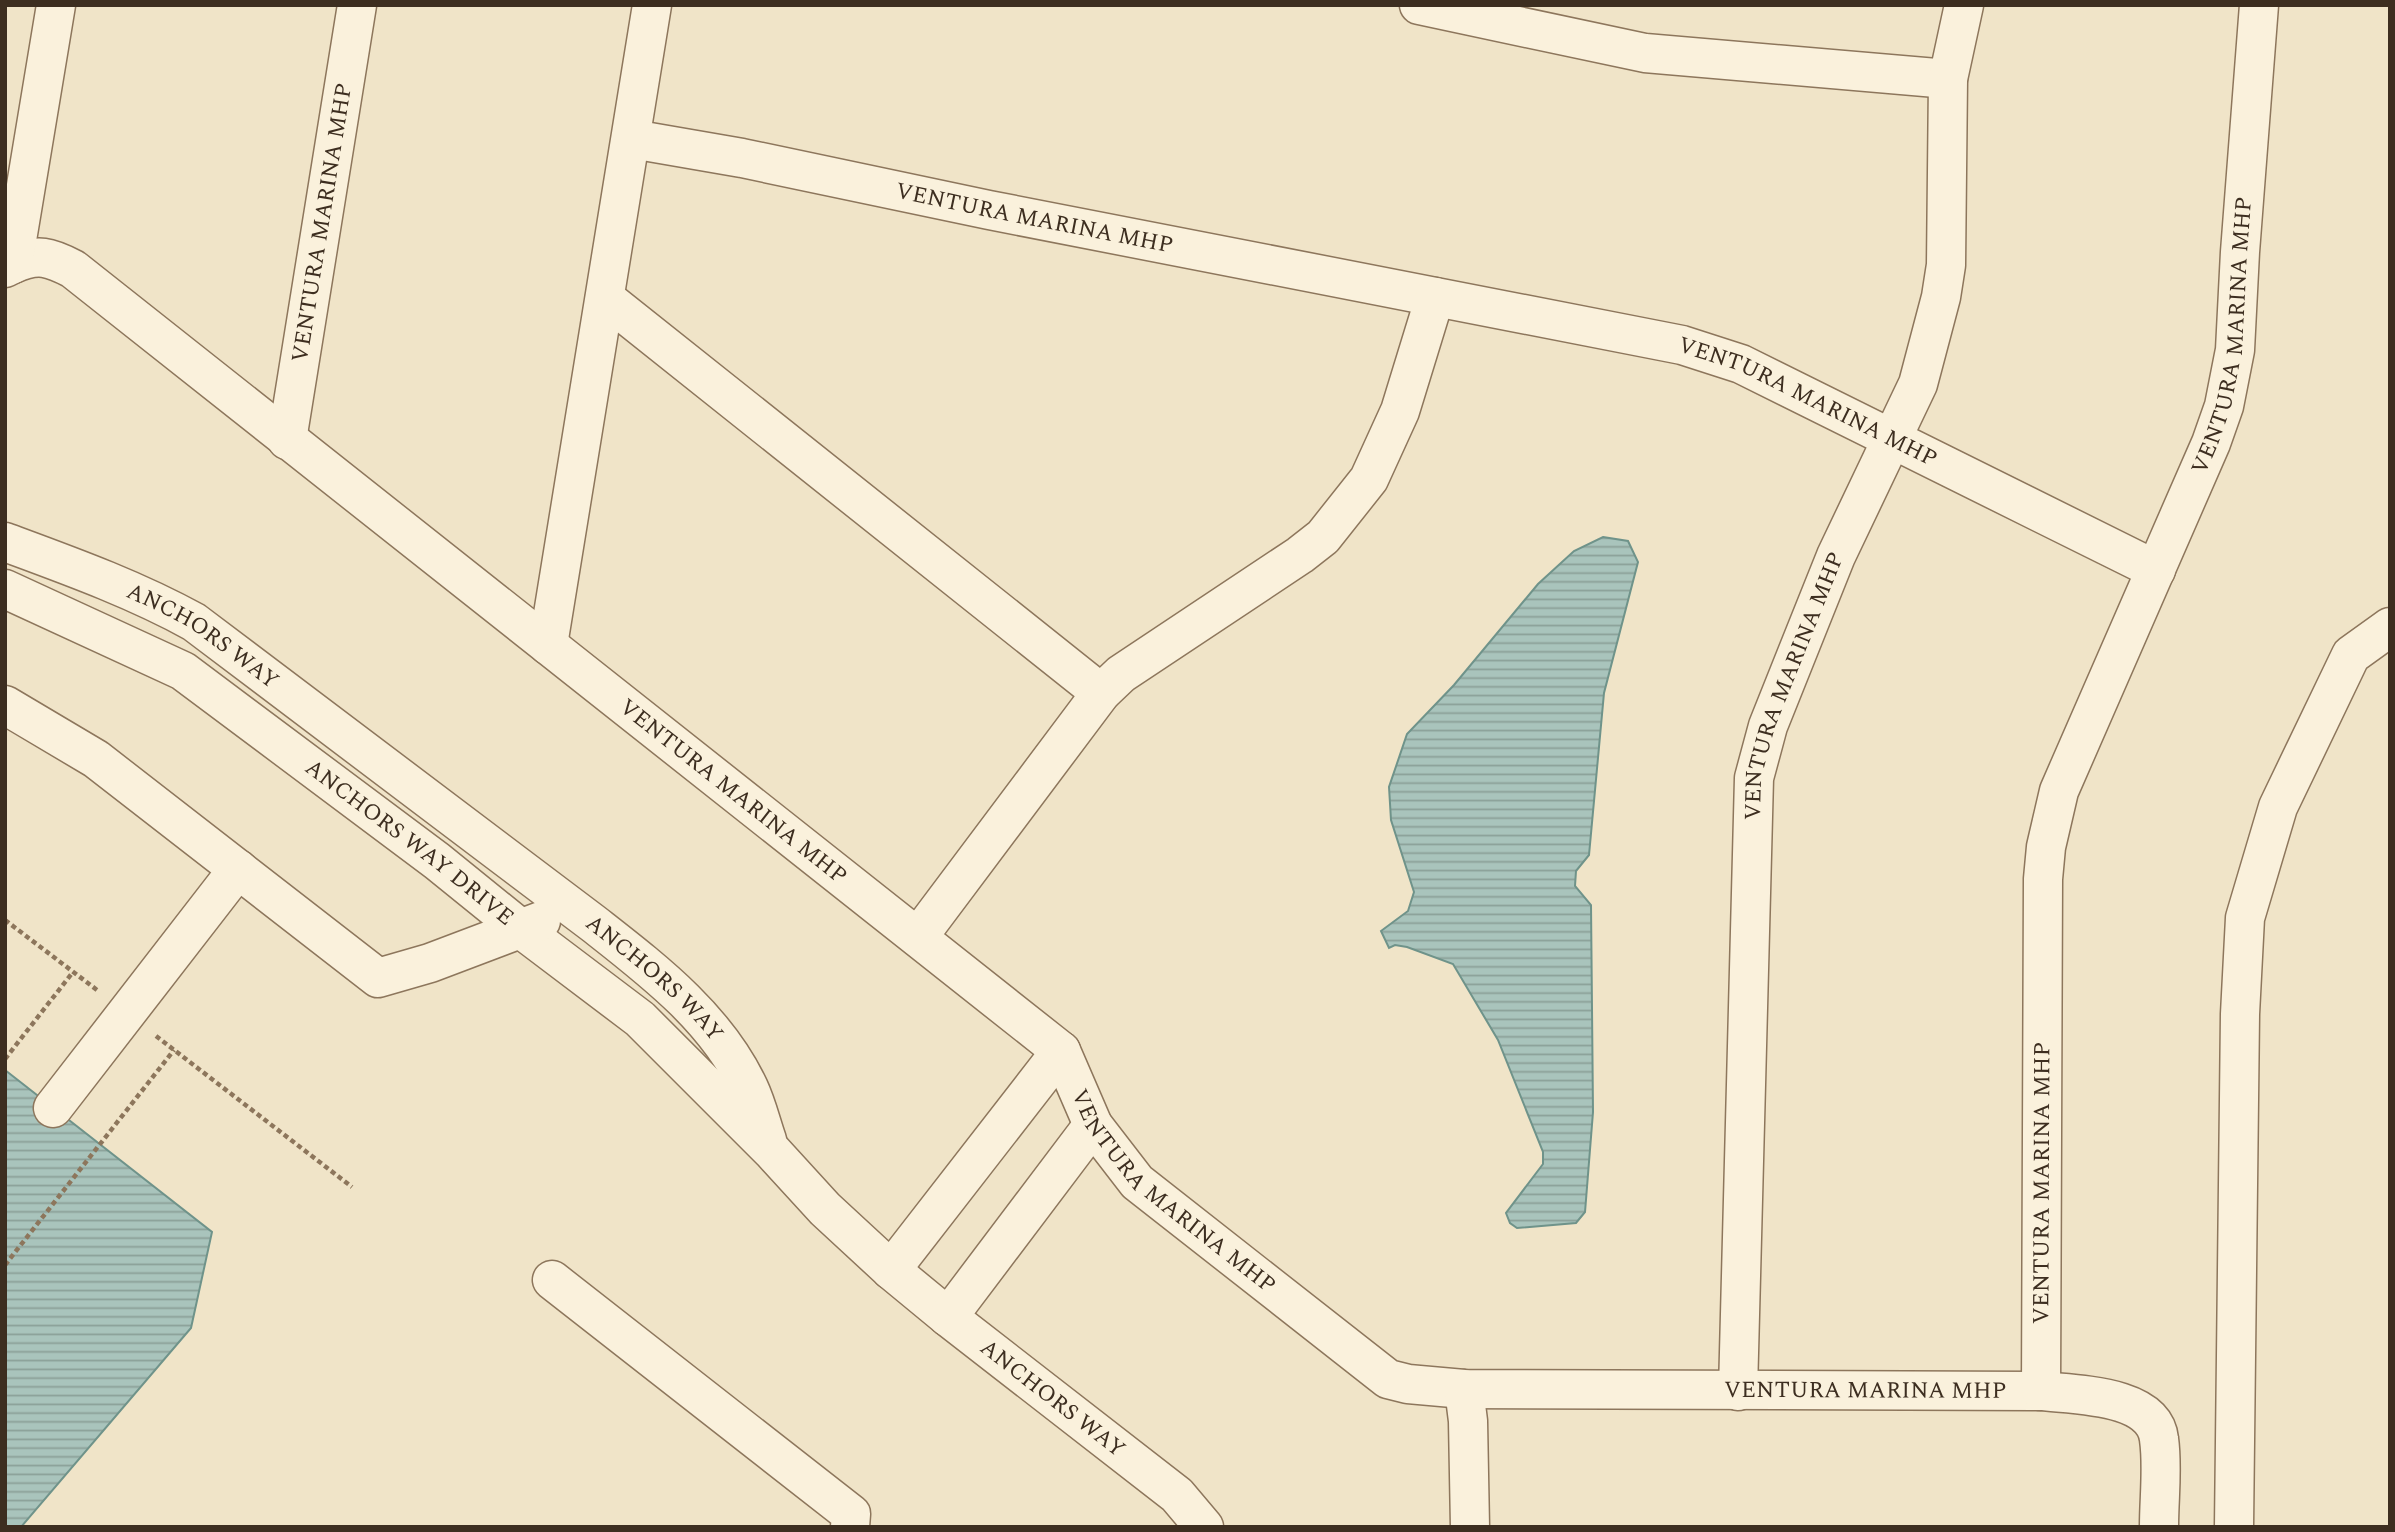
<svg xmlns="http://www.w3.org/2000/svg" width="2395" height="1532" viewBox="0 0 2395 1532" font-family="Spectral,serif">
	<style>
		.water { fill: url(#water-rules); stroke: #6f938a; stroke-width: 2 }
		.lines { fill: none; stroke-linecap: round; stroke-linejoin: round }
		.minor-casing { stroke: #8d765c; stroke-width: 41 }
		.path { stroke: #8d765c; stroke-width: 4.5; stroke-dasharray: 5 3.5; stroke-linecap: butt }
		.minor { stroke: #faf1dc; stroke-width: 38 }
		.labels { text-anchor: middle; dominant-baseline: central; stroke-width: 7; stroke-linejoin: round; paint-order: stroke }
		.street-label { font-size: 23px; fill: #3d2e20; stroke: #f7eed8 }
	</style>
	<defs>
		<pattern id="water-rules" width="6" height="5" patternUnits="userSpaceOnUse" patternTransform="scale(1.75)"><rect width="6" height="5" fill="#a9c4bc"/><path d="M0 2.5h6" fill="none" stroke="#8ba098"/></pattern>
	</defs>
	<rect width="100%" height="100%" fill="#f0e4c8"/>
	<g class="water">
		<path d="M 1603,537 L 1628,541 L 1638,562 L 1604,693 L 1589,855 L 1576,871 L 1575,886 L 1591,905 L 1593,1112 L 1585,1212 L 1576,1223 L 1517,1228 L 1510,1223 L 1506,1213 L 1543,1164 L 1543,1152 L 1498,1040 L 1453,964 L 1407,947 L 1395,945 L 1389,948 L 1381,931 L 1408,911 L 1414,892 L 1391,820 L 1389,787 L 1407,734 L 1454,685 L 1538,584 L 1574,551 Z"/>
		<path d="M 5,1070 L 212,1232 L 191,1328 L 21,1527 L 5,1527 Z"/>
	</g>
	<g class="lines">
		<defs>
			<g id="minor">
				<path d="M 1419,5 L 1645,53 L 1948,79"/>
				<path id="s1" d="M 632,139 L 742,158 L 989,210 L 1682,345 L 1741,364 L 2156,570"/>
				<path id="s2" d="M 13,264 C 38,253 50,257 73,269 L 1061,1051 L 1093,1125 L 1137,1182 L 1388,1379 L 1408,1384 L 1464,1389 L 2041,1391 C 2075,1395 2154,1394 2159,1439 C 2163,1467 2159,1498 2159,1527"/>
				<path d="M 5,268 L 13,264 L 56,5"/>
				<path d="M 605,298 L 1101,693"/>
				<path id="s3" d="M 287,440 L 357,5"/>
				<path id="s4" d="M 5,542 C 70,566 134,589 194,622 L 594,924 C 654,971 716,1018 749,1088 C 757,1105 761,1123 767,1140"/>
				<path id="s5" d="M 5,589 L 183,671 L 437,861 L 521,929 L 640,1019 L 772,1151 L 825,1209 L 891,1270 L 948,1317 L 1177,1495 L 1204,1527"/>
				<path d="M 548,645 L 652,5"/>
				<path d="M 5,705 L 96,759 L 378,978 L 430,963 L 541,921"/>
				<path d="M 918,937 L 1101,693 L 1121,674 L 1300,555 L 1323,537 L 1369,479 L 1400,411 L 1435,297"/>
				<path d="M 53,1108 L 238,869"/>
				<path d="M 891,1270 L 1061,1051"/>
				<path d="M 552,1280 L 851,1514 L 850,1527"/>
				<path d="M 948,1317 L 1093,1125"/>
				<path d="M 1464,1389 L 1468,1421 L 1470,1527"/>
				<path id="s6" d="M 1738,1391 L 1754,778 L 1768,726 L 1836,556 L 1918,384 L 1941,297 L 1946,265 L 1948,79 L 1964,5"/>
				<path id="s7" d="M 2041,1391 L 2043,879 L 2046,847 L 2059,791 L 2211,443 L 2224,406 L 2235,350 L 2240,252 L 2259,5"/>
				<path d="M 2234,1527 L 2240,1014 L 2245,918 L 2278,807 L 2351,655 L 2390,627"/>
			</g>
		</defs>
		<use href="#minor" class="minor-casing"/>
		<g class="path">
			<path d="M 5,920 L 97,990"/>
			<path d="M 156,1036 L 352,1187"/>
			<path d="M 5,1059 L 73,972"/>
			<path d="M 5,1265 L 174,1050"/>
		</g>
		<use href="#minor" class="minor"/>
	</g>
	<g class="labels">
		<g class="street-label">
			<text stroke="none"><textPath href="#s1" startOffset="410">VENTURA MARINA MHP</textPath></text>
			<text stroke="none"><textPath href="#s3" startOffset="220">VENTURA MARINA MHP</textPath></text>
			<text stroke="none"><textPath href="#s7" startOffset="1090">VENTURA MARINA MHP</textPath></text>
			<text stroke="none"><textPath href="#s1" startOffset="1208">VENTURA MARINA MHP</textPath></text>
			<text stroke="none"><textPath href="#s4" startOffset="220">ANCHORS WAY</textPath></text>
			<text stroke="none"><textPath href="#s6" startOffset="712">VENTURA MARINA MHP</textPath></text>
			<text stroke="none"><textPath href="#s2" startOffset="905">VENTURA MARINA MHP</textPath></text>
			<text stroke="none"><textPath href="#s5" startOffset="480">ANCHORS WAY DRIVE</textPath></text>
			<text stroke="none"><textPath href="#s4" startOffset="788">ANCHORS WAY</textPath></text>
			<text stroke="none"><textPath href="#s7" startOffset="208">VENTURA MARINA MHP</textPath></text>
			<text stroke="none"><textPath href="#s2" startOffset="1507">VENTURA MARINA MHP</textPath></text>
			<text stroke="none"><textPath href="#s2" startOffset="2273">VENTURA MARINA MHP</textPath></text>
			<text stroke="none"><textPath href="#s5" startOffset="1332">ANCHORS WAY</textPath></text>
		</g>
	</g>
	<rect width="2395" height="1532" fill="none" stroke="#3d2e20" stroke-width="14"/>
</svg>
